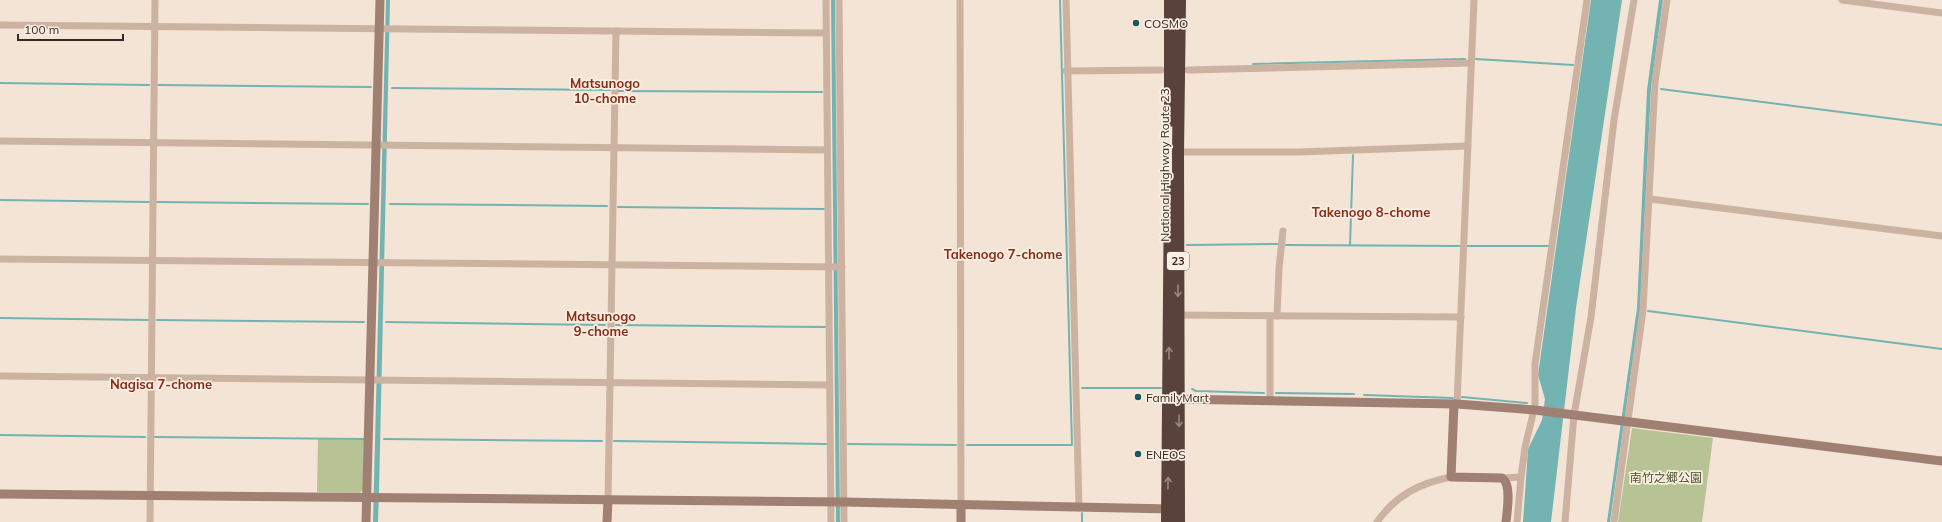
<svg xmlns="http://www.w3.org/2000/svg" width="1942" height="522" viewBox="0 0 1942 522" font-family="Mulish,'Noto Sans JP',sans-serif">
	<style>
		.green { fill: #b7c395 }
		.water { fill: #73b3b1 }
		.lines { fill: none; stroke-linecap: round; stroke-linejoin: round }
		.stream { stroke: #73b3b1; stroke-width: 2 }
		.street { stroke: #ccb2a1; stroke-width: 7 }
		.secondary { stroke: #a08073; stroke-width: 9 }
		.highway { stroke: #58423b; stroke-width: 12 }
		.oneway { stroke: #99877e }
		.poi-dot { fill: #175a5b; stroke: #fbeee3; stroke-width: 1.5 }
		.labels { text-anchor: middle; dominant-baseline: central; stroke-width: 3.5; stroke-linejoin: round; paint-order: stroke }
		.shield { fill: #fbeee3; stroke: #71645e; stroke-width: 1 }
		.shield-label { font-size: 11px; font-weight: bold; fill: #362925 }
		.poi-label { font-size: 12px; fill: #362925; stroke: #fbeee3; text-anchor: start }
		.street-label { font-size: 12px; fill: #362925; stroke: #fbeee3 }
		.park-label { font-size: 12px; fill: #485626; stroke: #fbeee3 }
		.neighbourhood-label { font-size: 13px; font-weight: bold; fill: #8c2b16; stroke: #fbeee3 }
	</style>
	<rect width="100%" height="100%" fill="#f3e4d6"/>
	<g class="green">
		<path d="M 1632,428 L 1713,438 L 1702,522 L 1618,522 Z"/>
		<path d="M 318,439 L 364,440 L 363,489 L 360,493 L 317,492 Z"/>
	</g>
	<g class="water">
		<path d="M 386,0 L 390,0 L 379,492 L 378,522 L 373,522 Z"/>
		<path d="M 831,0 L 835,0 L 840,522 L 836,522 Z"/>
		<path d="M 1591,0 L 1622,0 L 1576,308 L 1551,522 L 1523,522 L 1528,449 L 1542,420 L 1545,399 L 1538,375 Z"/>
		<path d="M 1659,0 L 1663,0 L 1651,88 L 1640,310 L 1610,522 L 1607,522 L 1637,308 L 1647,90 Z"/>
	</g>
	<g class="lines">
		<g class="stream">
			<path d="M 1476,59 L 1573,65"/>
			<path d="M 1253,64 L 1465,59"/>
			<path d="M 0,83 L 149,85"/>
			<path d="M 158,85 L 371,87"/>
			<path d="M 392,88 L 610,90"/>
			<path d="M 1661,89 L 1942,125"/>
			<path d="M 618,91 L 822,92"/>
			<path d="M 0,200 L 149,202"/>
			<path d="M 157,202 L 368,204"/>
			<path d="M 390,204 L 607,206"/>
			<path d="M 618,207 L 824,209"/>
			<path d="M 1187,245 L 1279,244"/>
			<path d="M 1286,245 L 1460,246"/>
			<path d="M 1350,245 L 1353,155"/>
			<path d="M 1467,246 L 1549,246"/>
			<path d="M 1648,311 L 1942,349"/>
			<path d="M 0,318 L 148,320"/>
			<path d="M 157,320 L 364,322"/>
			<path d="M 386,322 L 605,325"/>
			<path d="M 616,325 L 826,327"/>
			<path d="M 1082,388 L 1161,388"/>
			<path d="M 1192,389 L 1196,391 L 1264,393"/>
			<path d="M 1276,393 L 1354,394"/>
			<path d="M 1364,395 L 1453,398"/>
			<path d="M 1462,397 L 1527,403"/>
			<path d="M 0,435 L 145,437"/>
			<path d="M 155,437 L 364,439"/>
			<path d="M 384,439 L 602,441"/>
			<path d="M 614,441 L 826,444"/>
			<path d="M 848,444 L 956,445"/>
			<path d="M 967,445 L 1072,445 L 1060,0"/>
			<path d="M 1082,513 L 1082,522"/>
		</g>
		<g class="street">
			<path d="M 826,0 L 831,522"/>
			<path d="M 839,0 L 844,522"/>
			<path d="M 960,0 L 961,505"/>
			<path d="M 1066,0 L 1079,508"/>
			<path d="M 1842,0 L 1942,13"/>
			<path d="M 0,25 L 825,33"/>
			<path d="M 1188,70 L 1471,63"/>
			<path d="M 1066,71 L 1161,70"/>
			<path d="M 0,141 L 827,150"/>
			<path d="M 1178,152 L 1299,152 L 1468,146"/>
			<path d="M 1650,199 L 1942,236"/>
			<path d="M 0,259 L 842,267"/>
			<path d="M 1178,315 L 1461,317"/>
			<path d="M 1277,316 L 1279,268 L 1283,231"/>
			<path d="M 0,376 L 829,385"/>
			<path d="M 1270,400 L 1270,316"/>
			<path d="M 1457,404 L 1474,0"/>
			<path d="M 1535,410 L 1535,364 L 1587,0"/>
			<path d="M 1502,478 L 1521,477 L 1525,447 L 1534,410"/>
			<path d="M 608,500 L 616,31"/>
			<path d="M 150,522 L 155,0"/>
			<path d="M 1377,522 C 1396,495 1420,483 1451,477"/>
			<path d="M 1517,522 L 1521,477"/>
			<path d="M 1565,522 L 1574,415 L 1591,317 L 1614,120 L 1634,0"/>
			<path d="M 1614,522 L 1643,310 L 1655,82 L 1667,0"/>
		</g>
		<g class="secondary">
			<path d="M 1174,399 L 1457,404 L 1535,410 L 1942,461"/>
			<path d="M 1454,404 L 1451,477 L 1502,478 C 1512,484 1507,511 1506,522"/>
			<path d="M 0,494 L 844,502 L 1172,509"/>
			<path d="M 961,505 L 961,522"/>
			<path d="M 366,522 L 380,0"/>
			<path d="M 607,522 L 608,500"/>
		</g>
		<g class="highway">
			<path d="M 1170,121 L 1170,0"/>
			<path d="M 1167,522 L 1170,183"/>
			<path d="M 1179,522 L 1178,152 L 1180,0"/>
		</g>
	</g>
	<defs><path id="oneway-shaft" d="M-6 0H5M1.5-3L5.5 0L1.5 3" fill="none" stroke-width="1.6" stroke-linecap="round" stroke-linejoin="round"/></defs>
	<g class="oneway">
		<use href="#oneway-shaft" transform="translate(1178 291) rotate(90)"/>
		<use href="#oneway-shaft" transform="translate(1169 353) rotate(-90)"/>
		<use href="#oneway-shaft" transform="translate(1179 421) rotate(90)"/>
		<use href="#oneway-shaft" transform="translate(1168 483) rotate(-89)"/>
	</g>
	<g class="poi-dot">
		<circle cx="1136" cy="23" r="4"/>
		<circle cx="1138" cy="397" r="4"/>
		<circle cx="1138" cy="454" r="4"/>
	</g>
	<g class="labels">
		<rect class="shield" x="1167" y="252" width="22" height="18" rx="3"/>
		<g class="shield-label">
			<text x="1178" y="261">23</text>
		</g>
		<g class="poi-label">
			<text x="1144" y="23">COSMO</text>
			<text x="1146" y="397">FamilyMart</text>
			<text x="1146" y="454">ENEOS</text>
		</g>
		<g class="street-label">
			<text transform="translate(1164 165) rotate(-90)">National Highway Route 23</text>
		</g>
		<g class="park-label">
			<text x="1666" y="477">南竹之郷公園</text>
		</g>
		<g class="neighbourhood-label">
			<text x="605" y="83">Matsunogo<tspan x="605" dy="15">10-chome</tspan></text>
			<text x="1371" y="212">Takenogo 8-chome</text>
			<text x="1003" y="254">Takenogo 7-chome</text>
			<text x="601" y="316">Matsunogo<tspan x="601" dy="15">9-chome</tspan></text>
			<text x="161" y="384">Nagisa 7-chome</text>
		</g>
	</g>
	<path d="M18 34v6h105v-6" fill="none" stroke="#362925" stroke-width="2"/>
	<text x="24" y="34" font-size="12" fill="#362925" stroke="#fbeee3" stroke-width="3" paint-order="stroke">100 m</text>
</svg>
